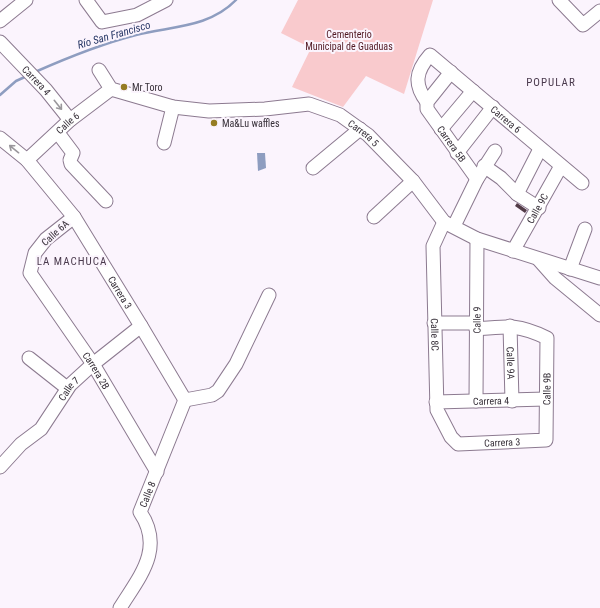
<svg xmlns="http://www.w3.org/2000/svg" width="600" height="608" viewBox="0 0 600 608" font-family="'Roboto Condensed',sans-serif">
	<style>
		.green { fill: #f9cacd }
		.water { fill: #8e9dc0 }
		.lines { fill: none; stroke-linecap: round; stroke-linejoin: round }
		.stream { stroke: #8e9dc0; stroke-width: 2.5 }
		.building { fill: #523b47 }
		.minor-casing { stroke: #8c7a90; stroke-width: 15 }
		.minor { stroke: #fff; stroke-width: 13 }
		.oneway { stroke: #9a979c }
		.poi-dot { fill: #957c23; stroke: #fbf4fd; stroke-width: 1.5 }
		.labels { text-anchor: middle; dominant-baseline: central; stroke-width: 4; stroke-linejoin: round; paint-order: stroke }
		.park-label { font-size: 10px; fill: #511923; stroke: #fbf4fd }
		.street-label { font-size: 10px; fill: #362f38; stroke: #fbf4fd }
		.poi-label { font-size: 10px; fill: #362f38; stroke: #fbf4fd; text-anchor: start }
		.water-label { font-size: 11px; font-style: italic; fill: #253564; stroke: #fbf4fd }
		.neighbourhood-label { font-size: 11px; letter-spacing: 1px; fill: #4a3a4d; stroke: #fbf4fd }
	</style>
	<rect width="100%" height="100%" fill="#fbf4fd"/>
	<path class="green" d="M 298,0 L 433,0 L 404,94 L 366,76 L 343,107 L 292,87 L 311,48 L 281,33 Z"/>
	<path class="water" d="M 257,153 L 265,153 L 266,168 L 258,171 Z"/>
	<g class="lines">
		<g class="stream">
			<path d="M 35,72 C 69,57 101,44 136,35 C 171,26 209,28 236,0"/>
			<path d="M 0,95 L 16,81 L 27,76"/>
		</g>
	</g>
	<path class="building" d="M 517,203 L 527,210 L 525,213 L 515,206 Z"/>
	<g class="lines">
		<defs>
			<g id="minor">
				<path d="M 86,0 L 102,22 L 137,15 L 166,0"/>
				<path d="M 559,0 L 583,25 L 600,11"/>
				<path d="M 0,21 L 26,0"/>
				<path id="s1" d="M 0,42 L 46,90 L 70,120"/>
				<path id="s2" d="M 99,70 L 111,89 L 173,107 L 209,111 L 265,109 L 309,104 L 340,115 L 368,135 L 413,181 L 444,222 L 477,239 L 600,278"/>
				<path id="s3" d="M 451,72 L 427,102 L 427,109 L 477,179"/>
				<path id="s4" d="M 427,102 C 414,85 415,72 430,55 L 582,183"/>
				<path d="M 441,129 L 473,91"/>
				<path d="M 58,133 L 73,153 L 70,160 L 71,164 L 106,201"/>
				<path id="s5" d="M 0,138 L 27,160 L 74,217 L 141,326 L 185,400"/>
				<path d="M 164,143 L 173,107"/>
				<path d="M 457,153 L 493,107"/>
				<path id="s6" d="M 27,160 L 70,120 L 111,89"/>
				<path d="M 484,166 L 501,178 L 517,194 L 539,208"/>
				<path d="M 313,168 L 360,129"/>
				<path d="M 517,194 L 540,149"/>
				<path id="s7" d="M 74,217 L 46,239 L 35,253 L 30,273 L 93,364 L 157,472"/>
				<path d="M 374,217 L 413,181"/>
				<path id="s8" d="M 444,222 L 433,246 L 437,410 L 451,437 L 458,444 L 546,440 L 547,338 C 518,324 507,326 476,329"/>
				<path d="M 454,226 L 477,179 L 495,151"/>
				<path id="s9" d="M 513,251 L 561,166"/>
				<path d="M 539,260 L 555,278 L 600,315"/>
				<path d="M 570,269 L 585,229"/>
				<path d="M 434,323 L 476,323"/>
				<path id="s10" d="M 510,326 L 512,401"/>
				<path d="M 29,358 L 67,388"/>
				<path d="M 185,400 L 212,395 L 218,391 L 236,364 L 269,295"/>
				<path id="s11" d="M 476,401 L 477,239"/>
				<path id="s12" d="M 436,402 L 546,399"/>
				<path id="s13" d="M 0,467 L 21,444 L 41,429 L 70,385 L 93,364 L 141,326"/>
				<path id="s14" d="M 120,608 C 139,577 165,549 140,512 L 185,400"/>
			</g>
		</defs>
		<use href="#minor" class="minor-casing"/>
		<use href="#minor" class="minor"/>
	</g>
	<defs><path id="oneway-shaft" d="M-6 0H5M1.5-3L5.5 0L1.5 3" fill="none" stroke-width="1.6" stroke-linecap="round" stroke-linejoin="round"/></defs>
	<g class="oneway">
		<use href="#oneway-shaft" transform="translate(58 105) rotate(51)"/>
		<use href="#oneway-shaft" transform="translate(14 149) rotate(-141)"/>
	</g>
	<g class="poi-dot">
		<circle cx="124" cy="87" r="4"/>
		<circle cx="214" cy="123" r="4"/>
	</g>
	<g class="labels">
		<g class="park-label">
			<text x="349" y="34">Cementerio<tspan x="349" dy="12">Municipal de Guaduas</tspan></text>
		</g>
		<g class="street-label">
			<text stroke="none"><textPath href="#s1" startOffset="53">Carrera 4</textPath></text>
			<text stroke="none"><textPath href="#s4" startOffset="152">Carrera 6</textPath></text>
			<text stroke="none"><textPath href="#s6" startOffset="55">Calle 6</textPath></text>
			<text stroke="none"><textPath href="#s2" startOffset="286">Carrera 5</textPath></text>
			<text stroke="none"><textPath href="#s3" startOffset="88">Carrera 5B</textPath></text>
			<text stroke="none"><textPath href="#s9" startOffset="49">Calle 9C</textPath></text>
			<text transform="translate(55 233) rotate(-42)">Calle 6A</text>
			<text stroke="none"><textPath href="#s5" startOffset="197">Carrera 3</textPath></text>
			<text stroke="none"><textPath href="#s11" startOffset="81">Calle 9</textPath></text>
			<text stroke="none"><textPath href="#s8" startOffset="115">Calle 8C</textPath></text>
			<text stroke="none"><textPath href="#s10" startOffset="37">Calle 9A</textPath></text>
			<text stroke="none"><textPath href="#s7" startOffset="192">Carrera 2B</textPath></text>
			<text stroke="none"><textPath href="#s13" startOffset="105">Calle 7</textPath></text>
			<text stroke="none"><textPath href="#s8" startOffset="370">Calle 9B</textPath></text>
			<text stroke="none"><textPath href="#s12" startOffset="55">Carrera 4</textPath></text>
			<text stroke="none"><textPath href="#s8" startOffset="275">Carrera 3</textPath></text>
			<text stroke="none"><textPath href="#s14" startOffset="125">Calle 8</textPath></text>
		</g>
		<g class="poi-label">
			<text x="132" y="87">Mr Toro</text>
			<text x="222" y="123">Ma&amp;Lu waffles</text>
		</g>
		<g class="water-label">
			<text transform="translate(114 35) rotate(-16)">Río San Francisco</text>
		</g>
		<g class="neighbourhood-label">
			<text x="551" y="82">POPULAR</text>
			<text x="72" y="261">LA MACHUCA</text>
		</g>
	</g>
</svg>
